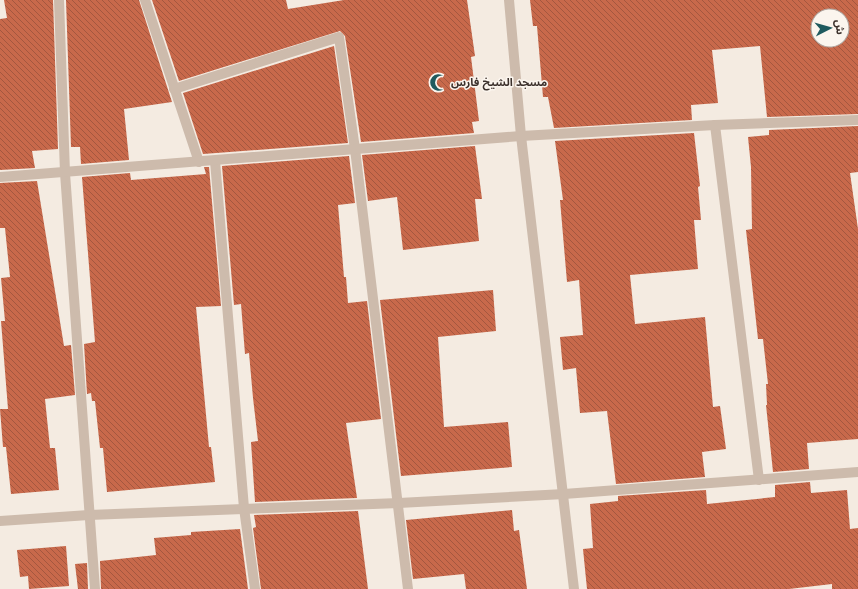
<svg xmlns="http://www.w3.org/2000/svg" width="858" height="589" viewBox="0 0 858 589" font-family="Jost,'Noto Sans Arabic',sans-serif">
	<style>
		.building { fill: url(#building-back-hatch); fill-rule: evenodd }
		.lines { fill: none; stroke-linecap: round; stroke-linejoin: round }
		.minor { stroke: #cdbbac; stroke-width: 10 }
		.labels { text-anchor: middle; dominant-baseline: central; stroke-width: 3; stroke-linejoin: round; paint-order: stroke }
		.poi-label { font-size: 11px; font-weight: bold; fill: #3b302b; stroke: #fbf5ee; text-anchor: start }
	</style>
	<defs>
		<pattern id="building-back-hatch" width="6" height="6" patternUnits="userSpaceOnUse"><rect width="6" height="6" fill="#c8694b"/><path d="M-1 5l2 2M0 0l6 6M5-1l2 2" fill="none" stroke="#a4573f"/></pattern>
	</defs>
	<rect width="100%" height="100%" fill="#f4ebe1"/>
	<g class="building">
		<path d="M 4,0 L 53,0 L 58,149 L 32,151 L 35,168 L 0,170 L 0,19 L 7,18 Z"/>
		<path d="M 66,0 L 139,0 L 172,102 L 124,109 L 129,160 L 81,164 L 80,147 L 71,147 Z"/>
		<path d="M 152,0 L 286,0 L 288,9 L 344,0 L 467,0 L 475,56 L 471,57 L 479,121 L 472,122 L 474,133 L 361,142 L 345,36 L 340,31 L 179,81 Z"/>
		<path d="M 530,0 L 858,0 L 858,114 L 767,117 L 760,46 L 712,50 L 718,103 L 691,105 L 692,120 L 554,128 L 548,97 L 543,97 L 537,26 L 533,26 ZM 818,16 L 842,16 L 842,40 L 818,40 Z"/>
		<path d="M 334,46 L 348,143 L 203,154 L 183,93 Z"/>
		<path d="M 858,126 L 858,172 L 850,173 L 858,229 L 858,439 L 807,443 L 809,469 L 773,472 L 766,405 L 767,405 L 766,384 L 768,384 L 763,339 L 758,339 L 746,230 L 752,229 L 751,167 L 748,137 L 769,135 L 769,130 Z"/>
		<path d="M 694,133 L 700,186 L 698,187 L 701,220 L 694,220 L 698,269 L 630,275 L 635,324 L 705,317 L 713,407 L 720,406 L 726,449 L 702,452 L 705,477 L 616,484 L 607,411 L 580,413 L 576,368 L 563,370 L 560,337 L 583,335 L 579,280 L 567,282 L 560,200 L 563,200 L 555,141 Z"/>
		<path d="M 475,146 L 482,199 L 475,199 L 479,241 L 403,250 L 397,197 L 368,201 L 362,155 Z"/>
		<path d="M 349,156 L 355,203 L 338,205 L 344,277 L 346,277 L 348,303 L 367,301 L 381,419 L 346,423 L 357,498 L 255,502 L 251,442 L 258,441 L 253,398 L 249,353 L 245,354 L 241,304 L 234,305 L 222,166 Z"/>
		<path d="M 204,167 L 209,167 L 221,306 L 196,307 L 209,447 L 211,447 L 215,482 L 107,492 L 103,448 L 100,448 L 95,401 L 92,401 L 91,393 L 87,394 L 84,344 L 95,342 L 82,177 L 130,173 L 131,180 L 206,174 Z"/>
		<path d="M 37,181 L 64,346 L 71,345 L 75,395 L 45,399 L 50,448 L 55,448 L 59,490 L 11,494 L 6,447 L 3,447 L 0,409 L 8,409 L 1,321 L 5,321 L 1,278 L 10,277 L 5,228 L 0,228 L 0,183 Z"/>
		<path d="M 493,290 L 496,331 L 438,337 L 444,427 L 508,422 L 512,467 L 401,476 L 380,300 Z"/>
		<path d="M 810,482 L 811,493 L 847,490 L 850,529 L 858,528 L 858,589 L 832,589 L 832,584 L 789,589 L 587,589 L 583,549 L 593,548 L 590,504 L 618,501 L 618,496 L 706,490 L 707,504 L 775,497 L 775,485 Z"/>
		<path d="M 512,510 L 514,531 L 519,530 L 527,589 L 466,589 L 464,574 L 413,579 L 406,520 Z"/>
		<path d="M 358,511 L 368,589 L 261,589 L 253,528 L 256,527 L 254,515 Z"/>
		<path d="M 240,529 L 248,589 L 101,589 L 100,561 L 156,555 L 154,538 L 191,535 L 191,532 Z"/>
		<path d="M 66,546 L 69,586 L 29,589 L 28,576 L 20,577 L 17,550 Z"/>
		<path d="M 87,563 L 88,589 L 78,589 L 75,564 Z"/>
	</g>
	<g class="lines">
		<g class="minor">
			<path d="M 59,0 L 65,173 L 95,589"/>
			<path d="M 145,0 L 199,162"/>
			<path d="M 509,0 L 521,136 L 574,589"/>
			<path d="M 174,89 L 339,37 L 355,149 L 408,589"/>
			<path d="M 715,125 L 759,480"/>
			<path d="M 215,161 L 244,508 L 255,589"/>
			<path d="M 0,177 L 521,136 L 715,125 L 858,120"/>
			<path d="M 0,521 L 89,515 L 399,503 L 564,494 L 858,472"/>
		</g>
	</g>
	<defs>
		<symbol id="mosque-bare" viewBox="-9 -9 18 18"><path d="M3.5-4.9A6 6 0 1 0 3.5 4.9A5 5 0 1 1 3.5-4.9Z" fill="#1f5a5e" stroke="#fbf5ee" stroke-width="2.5" paint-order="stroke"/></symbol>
	</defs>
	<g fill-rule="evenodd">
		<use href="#mosque-bare" x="426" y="70" width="25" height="25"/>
	</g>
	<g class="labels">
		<g class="poi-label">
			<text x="451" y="82">مسجد الشيخ فارس</text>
		</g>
	</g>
	<g transform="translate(830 28) rotate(84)"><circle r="19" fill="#fbf5ee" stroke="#aea6a0"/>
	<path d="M0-3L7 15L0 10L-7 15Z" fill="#1f5a5e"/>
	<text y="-6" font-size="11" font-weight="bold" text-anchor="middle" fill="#3b302b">ش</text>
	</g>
</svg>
